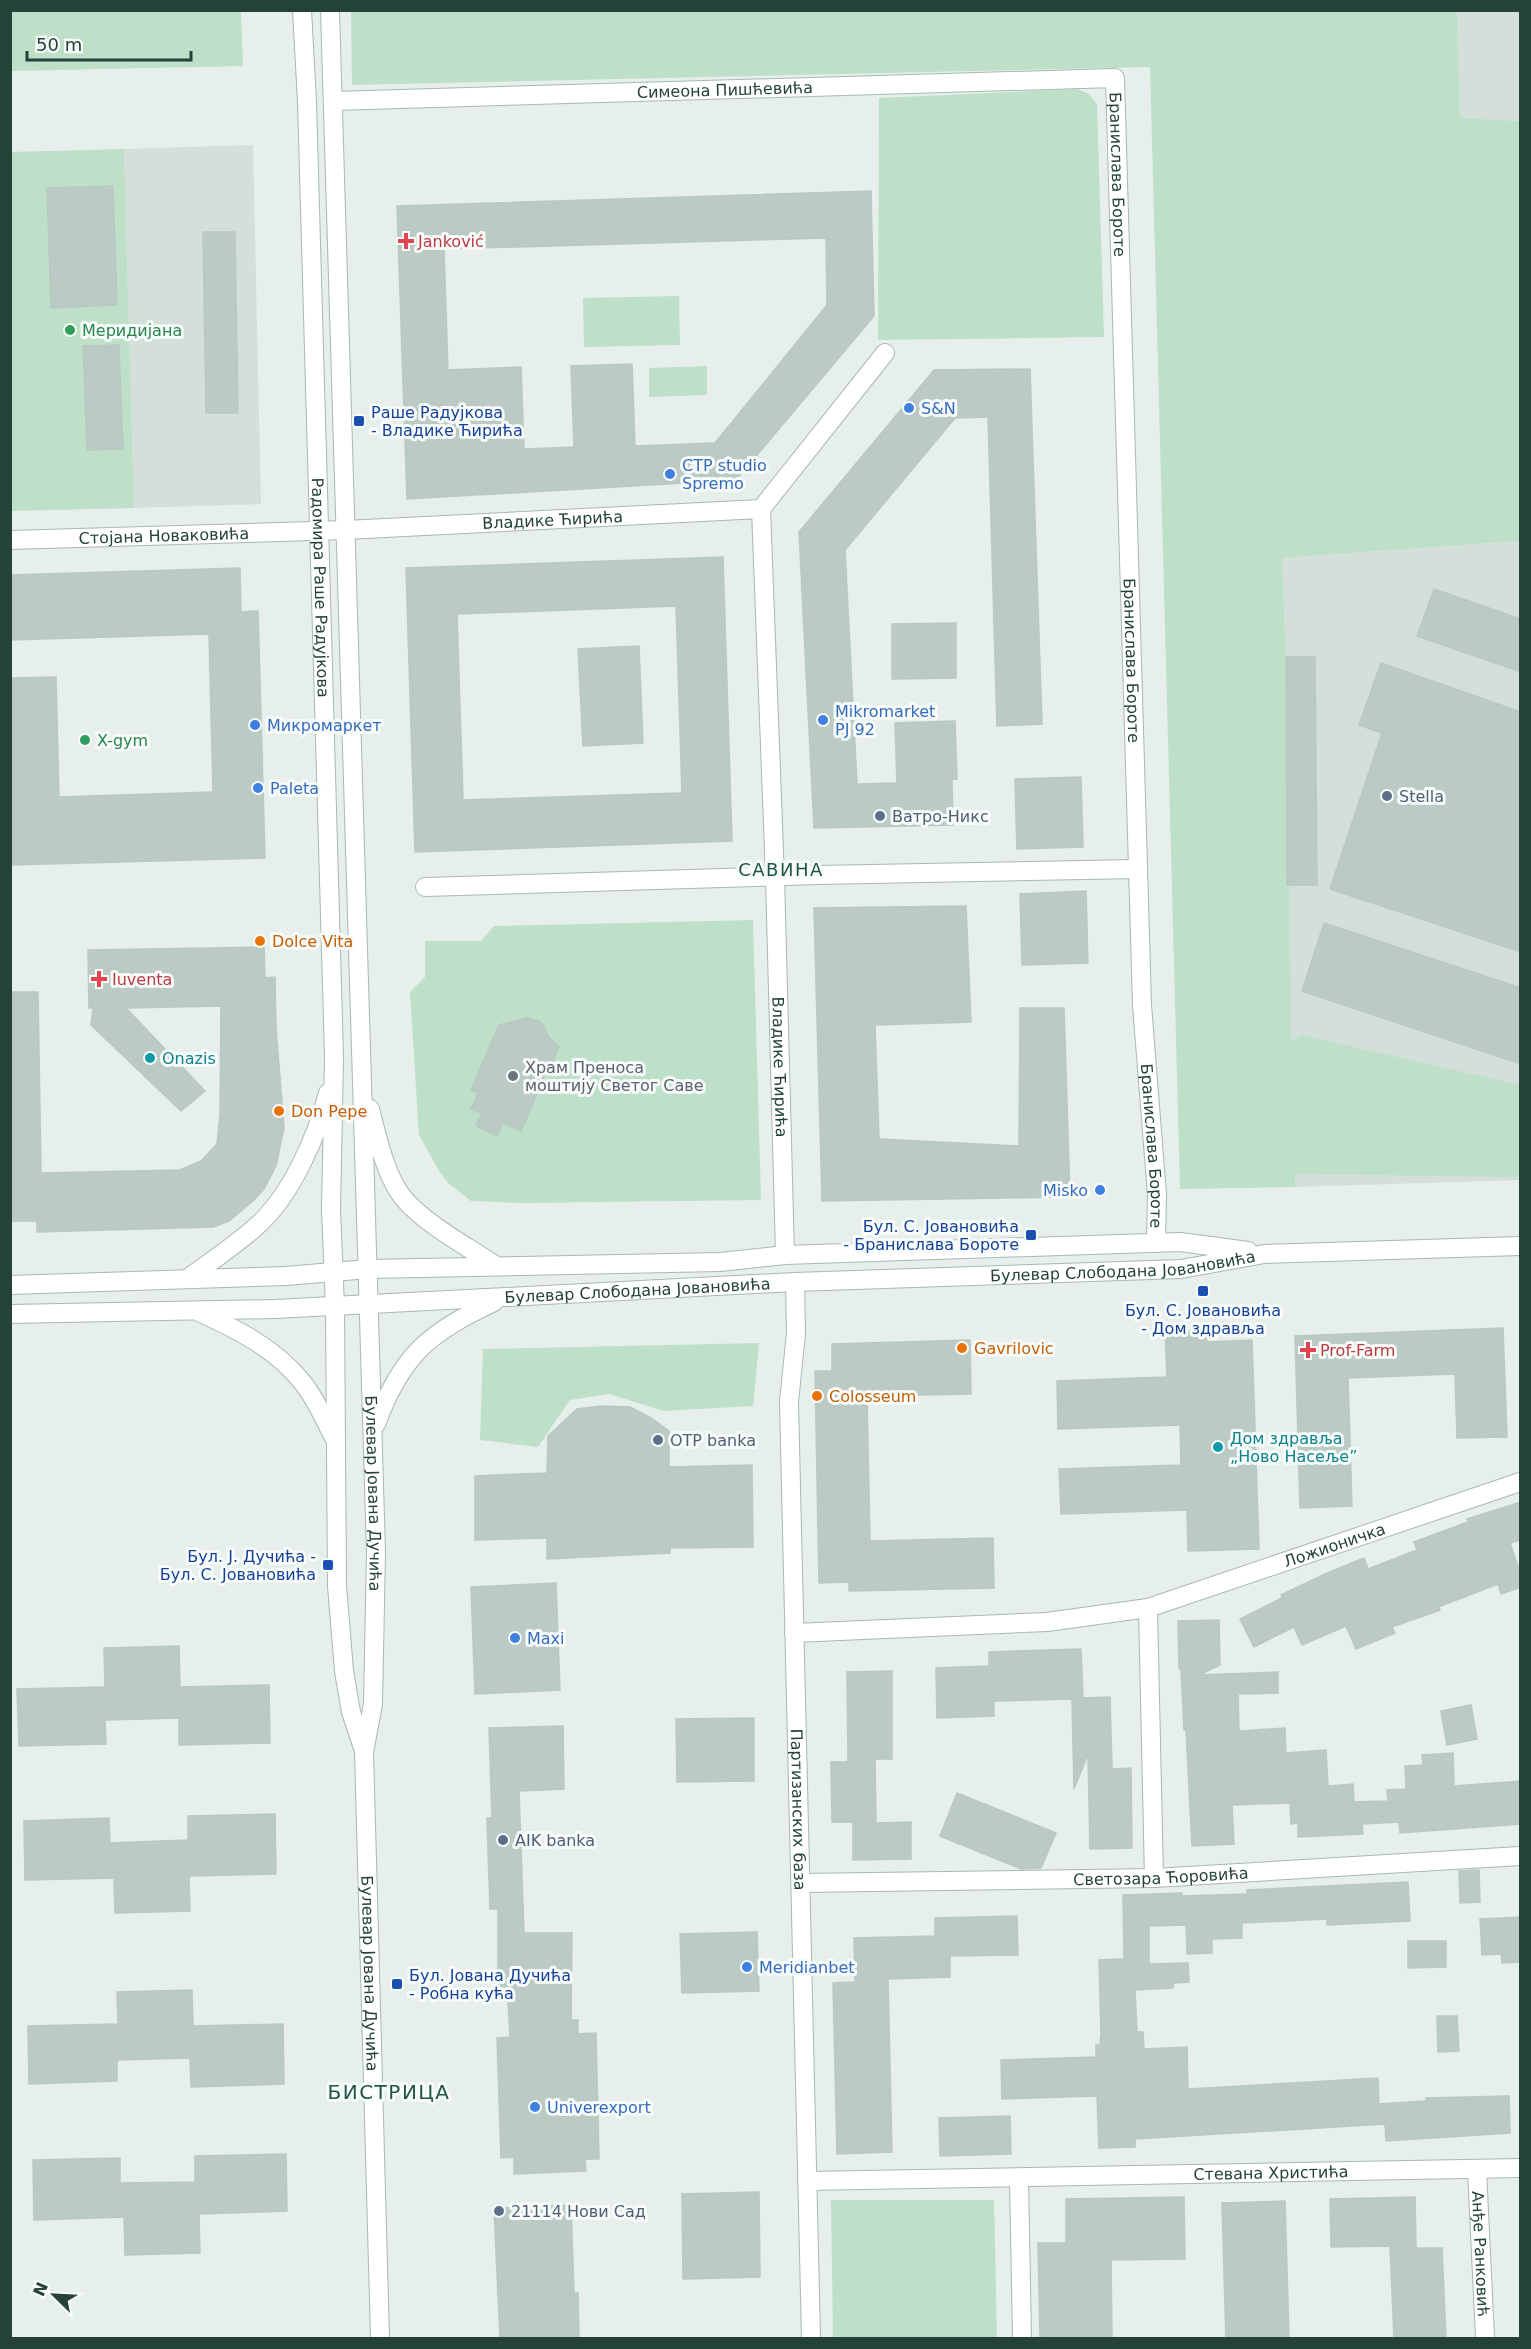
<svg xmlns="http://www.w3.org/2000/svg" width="1531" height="2349" viewBox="0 0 1531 2349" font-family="'DejaVu Sans',sans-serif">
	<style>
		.built { fill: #d4dfda }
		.green { fill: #bfe0c8 }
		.building { fill: #bbcac4; stroke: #b8c9c2; stroke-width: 1.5; fill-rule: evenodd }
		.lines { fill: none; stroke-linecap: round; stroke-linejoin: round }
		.minor-casing { stroke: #a8b8b2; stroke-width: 20 }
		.tertiary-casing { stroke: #a8b8b2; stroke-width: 20 }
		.minor { stroke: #fff; stroke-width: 18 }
		.tertiary { stroke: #fff; stroke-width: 18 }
		.health-dot { fill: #e0444e; stroke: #f7fbf9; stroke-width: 2 }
		.leisure-dot { fill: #2e9e5b; stroke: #f7fbf9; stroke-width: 2 }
		.shop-dot { fill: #3f7fe0; stroke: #f7fbf9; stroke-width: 2 }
		.transit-dot { fill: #1a4fb4; stroke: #f7fbf9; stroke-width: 2 }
		.service-dot { fill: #5c6f8a; stroke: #f7fbf9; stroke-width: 2 }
		.food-dot { fill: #e8710a; stroke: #f7fbf9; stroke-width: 2 }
		.culture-dot { fill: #0f9aa8; stroke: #f7fbf9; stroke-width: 2 }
		.worship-dot { fill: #6b7280; stroke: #f7fbf9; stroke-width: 2 }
		.labels { text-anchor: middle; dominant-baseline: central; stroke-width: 6; stroke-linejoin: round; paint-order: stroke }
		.street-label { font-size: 16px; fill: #24423a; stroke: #f7fbf9 }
		.health-label { font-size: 16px; fill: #be3a42; stroke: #f7fbf9; text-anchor: start }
		.leisure-label { font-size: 16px; fill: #27864d; stroke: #f7fbf9; text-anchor: start }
		.shop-label { font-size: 16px; fill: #366cbe; stroke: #f7fbf9; text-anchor: start }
		.transit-label { font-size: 16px; fill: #164399; stroke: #f7fbf9; text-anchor: start }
		.service-label { font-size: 16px; fill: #4e5e75; stroke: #f7fbf9; text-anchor: start }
		.food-label { font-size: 16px; fill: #c56008; stroke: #f7fbf9; text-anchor: start }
		.culture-label { font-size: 16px; fill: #0d838f; stroke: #f7fbf9; text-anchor: start }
		.worship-label { font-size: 16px; fill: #5b616d; stroke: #f7fbf9; text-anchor: start }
		.neighbourhood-label { font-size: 18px; letter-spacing: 1.5px; fill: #1f5548; stroke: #f7fbf9 }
		.quarter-label { font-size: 20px; letter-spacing: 1.5px; fill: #1f5548; stroke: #f7fbf9 }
	</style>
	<rect width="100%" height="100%" fill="#e6efeb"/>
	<g class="built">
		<path d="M 1457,11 L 1520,11 L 1520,121 L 1460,119 Z"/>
		<path d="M 253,145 L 261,504 L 134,508 L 124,149 Z"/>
		<path d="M 1520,541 L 1520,1180 L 1295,1187 L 1287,885 L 1317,885 L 1286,657 L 1282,558 Z"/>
	</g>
	<g class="green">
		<path d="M 10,11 L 241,11 L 243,66 L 11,71 Z"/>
		<path d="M 351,11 L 1457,11 L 1460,118 L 1520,121 L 1520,541 L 1282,558 L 1286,657 L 1291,1041 L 1301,1035 L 1520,1085 L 1520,1177 L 1295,1174 L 1295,1187 L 1180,1189 L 1150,67 L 352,85 Z"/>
		<path d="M 1077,89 L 1089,94 L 1097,104 L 1104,337 L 878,340 L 879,98 Z"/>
		<path d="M 124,149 L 134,508 L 11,511 L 11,152 Z"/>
		<path d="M 679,296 L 680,345 L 584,347 L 583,298 Z"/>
		<path d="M 707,366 L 707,395 L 649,397 L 649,368 Z"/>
		<path d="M 753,920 L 761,1200 L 523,1203 L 471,1201 L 448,1183 L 439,1171 L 419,1135 L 410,992 L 425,977 L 425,941 L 481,941 L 494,926 Z"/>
		<path d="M 759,1343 L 753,1406 L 664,1411 L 609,1394 L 570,1400 L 538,1447 L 480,1440 L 483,1349 Z"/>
		<path d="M 831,2200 L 994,2200 L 997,2338 L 833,2338 Z"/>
	</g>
	<g class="building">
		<path d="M 113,186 L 117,305 L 51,308 L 47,188 Z"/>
		<path d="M 871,191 L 874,316 L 736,480 L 407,499 L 397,206 ZM 826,238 L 827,305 L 715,443 L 635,446 L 632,364 L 571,366 L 574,447 L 524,449 L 521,367 L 448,370 L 444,249 Z"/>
		<path d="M 203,232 L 235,232 L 238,413 L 206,413 Z"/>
		<path d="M 119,345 L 123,449 L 87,450 L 83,346 Z"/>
		<path d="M 1030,369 L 1042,724 L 997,726 L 988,417 L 955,418 L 845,550 L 857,784 L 897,783 L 895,723 L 955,721 L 957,779 L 952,779 L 953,825 L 814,828 L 799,532 L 934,370 Z"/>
		<path d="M 723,557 L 732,841 L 415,852 L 406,568 ZM 676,606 L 682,793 L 463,800 L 457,614 Z"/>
		<path d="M 240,568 L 241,612 L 258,611 L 265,858 L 10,865 L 10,678 L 56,677 L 59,797 L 213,792 L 209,634 L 10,640 L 10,575 Z"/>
		<path d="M 1434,589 L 1521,619 L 1521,672 L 1417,636 Z"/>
		<path d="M 956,623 L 956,678 L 892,679 L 892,624 Z"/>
		<path d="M 639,646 L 643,743 L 583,746 L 578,649 Z"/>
		<path d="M 1286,657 L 1315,657 L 1317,885 L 1287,885 Z"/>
		<path d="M 1381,663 L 1521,712 L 1521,952 L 1330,889 L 1382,733 L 1359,725 Z"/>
		<path d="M 1081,777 L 1083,847 L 1017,849 L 1015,779 Z"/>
		<path d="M 1086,891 L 1088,963 L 1022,965 L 1020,894 Z"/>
		<path d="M 966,906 L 971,1022 L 875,1025 L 879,1139 L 1019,1146 L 1020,1008 L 1064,1008 L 1070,1197 L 822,1201 L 814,908 Z"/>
		<path d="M 1324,923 L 1521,988 L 1521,1064 L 1302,991 Z"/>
		<path d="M 264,947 L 265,978 L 275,977 L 276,1028 L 284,1128 L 276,1166 L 264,1189 L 253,1201 L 229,1221 L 213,1227 L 37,1232 L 37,1221 L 10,1221 L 10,992 L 38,992 L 41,1173 L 180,1170 L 201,1161 L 217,1144 L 220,1114 L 221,1006 L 126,1008 L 205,1091 L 181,1111 L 91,1025 L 93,1008 L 89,1008 L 88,950 Z"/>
		<path d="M 527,1018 L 539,1021 L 544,1026 L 548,1036 L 559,1047 L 553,1061 L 551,1060 L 521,1131 L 503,1123 L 497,1136 L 476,1126 L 482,1113 L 471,1109 L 478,1093 L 471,1090 L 499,1025 Z"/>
		<path d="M 1503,1328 L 1507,1437 L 1457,1438 L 1455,1374 L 1348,1378 L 1352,1506 L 1300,1508 L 1295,1336 Z"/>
		<path d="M 1206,1331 L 1207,1342 L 1252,1340 L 1259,1549 L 1188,1551 L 1187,1510 L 1061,1514 L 1059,1469 L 1181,1465 L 1180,1425 L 1058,1429 L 1057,1381 L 1167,1377 L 1165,1332 Z"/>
		<path d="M 970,1340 L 971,1394 L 867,1396 L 870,1541 L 993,1538 L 994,1588 L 849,1591 L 849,1582 L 819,1583 L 815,1371 L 832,1371 L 832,1344 Z"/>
		<path d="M 601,1406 L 630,1407 L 651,1418 L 669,1431 L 669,1467 L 752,1465 L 753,1547 L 670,1548 L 670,1553 L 547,1559 L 547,1538 L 475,1540 L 475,1476 L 547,1473 L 548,1436 L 577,1409 Z"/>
		<path d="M 1521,1502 L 1521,1540 L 1510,1543 L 1521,1575 L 1521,1587 L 1501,1594 L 1498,1584 L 1438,1607 L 1440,1610 L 1392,1627 L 1395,1633 L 1356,1649 L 1346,1626 L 1302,1645 L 1294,1627 L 1254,1647 L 1240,1619 L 1282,1598 L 1281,1595 L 1325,1574 L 1364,1558 L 1368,1569 L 1417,1550 L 1414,1542 L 1468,1522 L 1467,1519 Z"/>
		<path d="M 556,1583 L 560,1690 L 475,1694 L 471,1587 Z"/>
		<path d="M 1219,1620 L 1220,1665 L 1199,1675 L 1278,1672 L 1278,1693 L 1238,1694 L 1239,1731 L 1285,1728 L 1286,1753 L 1326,1750 L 1328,1786 L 1353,1784 L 1354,1802 L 1388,1801 L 1387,1790 L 1406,1789 L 1405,1766 L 1423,1765 L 1422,1755 L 1453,1753 L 1454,1786 L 1521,1781 L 1521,1824 L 1400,1833 L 1399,1822 L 1362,1824 L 1363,1834 L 1298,1837 L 1298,1823 L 1291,1824 L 1290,1803 L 1232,1805 L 1234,1844 L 1192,1846 L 1186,1730 L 1184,1730 L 1181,1669 L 1179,1669 L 1178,1621 Z"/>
		<path d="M 179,1646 L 180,1687 L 269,1685 L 270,1743 L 179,1745 L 179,1718 L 105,1720 L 106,1744 L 19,1746 L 17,1689 L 105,1687 L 104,1648 Z"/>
		<path d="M 1081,1649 L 1083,1698 L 1110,1697 L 1112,1769 L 1131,1768 L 1132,1848 L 1090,1849 L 1088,1754 L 1074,1789 L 1072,1699 L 994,1701 L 994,1716 L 937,1718 L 936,1668 L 989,1666 L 989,1652 Z"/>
		<path d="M 892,1671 L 892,1759 L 875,1759 L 876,1823 L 911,1822 L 911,1859 L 853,1860 L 853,1822 L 832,1822 L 831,1762 L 848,1762 L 847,1672 Z"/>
		<path d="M 1471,1705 L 1477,1739 L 1447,1745 L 1441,1711 Z"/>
		<path d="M 754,1718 L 754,1781 L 677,1782 L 676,1719 Z"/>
		<path d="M 563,1726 L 564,1789 L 519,1791 L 524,1933 L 572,1933 L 571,2020 L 578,2020 L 578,2034 L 596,2033 L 599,2159 L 585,2159 L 586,2171 L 514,2174 L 514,2157 L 501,2158 L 497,2038 L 510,2037 L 508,2001 L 498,2001 L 498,1909 L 490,1909 L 487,1818 L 492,1818 L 489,1728 Z"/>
		<path d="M 957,1793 L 1056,1833 L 1041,1868 L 1021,1869 L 940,1836 Z"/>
		<path d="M 275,1814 L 276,1874 L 189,1876 L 190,1911 L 115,1913 L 114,1878 L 25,1880 L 24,1821 L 109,1818 L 110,1843 L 188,1840 L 188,1816 Z"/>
		<path d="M 1479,1870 L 1480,1902 L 1460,1903 L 1459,1871 Z"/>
		<path d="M 1408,1882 L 1410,1921 L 1327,1925 L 1327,1919 L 1242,1923 L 1242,1938 L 1212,1939 L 1212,1953 L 1187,1954 L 1186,1925 L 1149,1926 L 1149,1964 L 1188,1963 L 1189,1982 L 1173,1983 L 1173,1988 L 1135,1990 L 1137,2032 L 1143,2032 L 1144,2049 L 1187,2047 L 1188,2089 L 1378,2078 L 1379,2104 L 1426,2101 L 1426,2098 L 1509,2096 L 1510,2133 L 1386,2141 L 1385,2124 L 1135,2139 L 1135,2147 L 1099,2148 L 1097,2096 L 1002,2099 L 1001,2060 L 1096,2057 L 1096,2045 L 1100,2045 L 1101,2033 L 1099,1960 L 1124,1959 L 1123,1895 L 1182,1893 L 1182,1896 L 1247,1894 L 1247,1890 Z"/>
		<path d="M 1017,1916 L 1018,1955 L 950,1956 L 950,1977 L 888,1979 L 892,2152 L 837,2154 L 833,1983 L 855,1982 L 854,1938 L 935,1936 L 935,1918 Z"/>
		<path d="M 1521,1917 L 1521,1962 L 1502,1963 L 1501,1954 L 1482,1955 L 1480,1919 Z"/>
		<path d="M 757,1932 L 759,1991 L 682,1993 L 680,1934 Z"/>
		<path d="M 1408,1941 L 1446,1941 L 1446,1967 L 1408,1968 Z"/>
		<path d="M 192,1990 L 193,2026 L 283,2024 L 284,2084 L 191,2087 L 190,2058 L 117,2060 L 117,2081 L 29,2084 L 28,2026 L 118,2024 L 117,1992 Z"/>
		<path d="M 1437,2016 L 1457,2016 L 1459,2051 L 1438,2052 Z"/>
		<path d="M 1010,2116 L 1011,2154 L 940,2156 L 939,2118 Z"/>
		<path d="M 286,2154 L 287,2211 L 199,2214 L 200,2253 L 125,2255 L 124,2217 L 34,2220 L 33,2160 L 120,2158 L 120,2183 L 195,2182 L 195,2156 Z"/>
		<path d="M 759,2192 L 760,2277 L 683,2279 L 682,2194 Z"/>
		<path d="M 1184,2197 L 1185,2259 L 1111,2260 L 1112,2338 L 1040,2338 L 1038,2243 L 1066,2243 L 1066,2199 Z"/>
		<path d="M 1415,2197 L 1416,2248 L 1442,2248 L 1446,2338 L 1394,2338 L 1390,2246 L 1331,2247 L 1330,2199 Z"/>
		<path d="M 1285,2201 L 1289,2338 L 1226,2338 L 1222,2203 Z"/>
		<path d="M 571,2205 L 574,2293 L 578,2293 L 579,2338 L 500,2338 L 494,2208 Z"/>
	</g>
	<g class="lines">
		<defs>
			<g id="minor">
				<path id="s1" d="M 333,101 L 1115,78 L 1142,1005 L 1157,1195 L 1156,1243"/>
				<path d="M 761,509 L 885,353"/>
				<path id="s2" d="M 10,540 L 345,530 L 761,509 L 775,877 L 785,1255"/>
				<path d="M 425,887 L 818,875 L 1138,869"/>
				<path id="s3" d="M 795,1282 L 796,1333 L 789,1402 L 811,2338"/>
				<path d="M 1148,1608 L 1154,1878"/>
				<path id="s4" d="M 794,1633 L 1047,1622 L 1148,1608 L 1520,1482"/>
				<path id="s5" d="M 801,1883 L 1154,1878 L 1520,1856"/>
				<path id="s6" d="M 1477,2170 L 1485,2338"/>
				<path d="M 1019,2178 L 1022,2338"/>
				<path id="s7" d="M 807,2181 L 1520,2168"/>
			</g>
			<g id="tertiary">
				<path id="s8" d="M 302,10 L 307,102 L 334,1057 L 331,1210 L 335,1306 L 337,1586 L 344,1671 L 351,1712 L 364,1751"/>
				<path id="s9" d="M 330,10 L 376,1552 L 373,1704 L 364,1752 L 380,2338"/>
				<path d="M 370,1109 C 377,1136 386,1179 405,1200 C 428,1226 467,1246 496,1266"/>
				<path d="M 187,1279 C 211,1261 238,1244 260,1223 C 292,1193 317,1136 328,1093"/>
				<path d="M 10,1285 L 286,1276 L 368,1269 L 720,1262 L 785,1255 L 1180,1242 L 1248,1251"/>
				<path d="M 199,1312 C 238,1330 275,1348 303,1383 C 315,1398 324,1418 333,1436"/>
				<path id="s10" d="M 10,1314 L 275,1309 L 795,1282 L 1181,1269 L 1264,1254 L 1520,1246"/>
				<path d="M 376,1424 C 402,1354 429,1333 494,1302"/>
			</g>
		</defs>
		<use href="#minor" class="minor-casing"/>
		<use href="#tertiary" class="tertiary-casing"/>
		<use href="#minor" class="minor"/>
		<use href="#tertiary" class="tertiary"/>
	</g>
	<g class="health-dot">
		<path d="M403 232h6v6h6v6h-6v6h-6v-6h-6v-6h6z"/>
		<path d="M96 970h6v6h6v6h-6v6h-6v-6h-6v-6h6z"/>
		<path d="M1305 1341h6v6h6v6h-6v6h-6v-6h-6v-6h6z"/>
	</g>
	<g class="leisure-dot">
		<circle cx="70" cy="330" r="6"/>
		<circle cx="85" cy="740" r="6"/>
	</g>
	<g class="shop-dot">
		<circle cx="909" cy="408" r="6"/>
		<circle cx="670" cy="474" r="6"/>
		<circle cx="823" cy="720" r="6"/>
		<circle cx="255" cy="725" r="6"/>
		<circle cx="258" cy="788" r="6"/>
		<circle cx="1100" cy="1190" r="6"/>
		<circle cx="515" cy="1638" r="6"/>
		<circle cx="747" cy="1967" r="6"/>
		<circle cx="535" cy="2107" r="6"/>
	</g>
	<g class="transit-dot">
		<rect x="353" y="415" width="12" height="12" rx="3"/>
		<rect x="1025" y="1229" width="12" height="12" rx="3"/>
		<rect x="1197" y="1285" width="12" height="12" rx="3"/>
		<rect x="322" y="1559" width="12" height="12" rx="3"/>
		<rect x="391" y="1978" width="12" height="12" rx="3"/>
	</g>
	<g class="service-dot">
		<circle cx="1387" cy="796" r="6"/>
		<circle cx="880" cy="816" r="6"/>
		<circle cx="658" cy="1440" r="6"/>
		<circle cx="503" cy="1840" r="6"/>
		<circle cx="499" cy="2211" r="6"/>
	</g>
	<g class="food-dot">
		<circle cx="260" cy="941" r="6"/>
		<circle cx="279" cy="1111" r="6"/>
		<circle cx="962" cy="1348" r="6"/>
		<circle cx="817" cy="1396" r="6"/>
	</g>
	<g class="culture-dot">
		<circle cx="150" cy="1058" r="6"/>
		<circle cx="1218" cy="1447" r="6"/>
	</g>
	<circle class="worship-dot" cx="513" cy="1076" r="6"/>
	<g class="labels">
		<g class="street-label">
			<text stroke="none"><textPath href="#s1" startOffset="392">Симеона Пишћевића</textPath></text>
			<text stroke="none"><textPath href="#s1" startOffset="879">Бранислава Бороте</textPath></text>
			<text stroke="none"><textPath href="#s2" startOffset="543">Владике Ћирића</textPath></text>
			<text stroke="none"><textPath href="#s2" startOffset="154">Стојана Новаковића</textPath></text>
			<text stroke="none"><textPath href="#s8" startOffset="578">Радомира Раше Радујкова</textPath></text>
			<text stroke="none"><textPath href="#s1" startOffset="1365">Бранислава Бороте</textPath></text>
			<text stroke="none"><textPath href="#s2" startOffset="1310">Владике Ћирића</textPath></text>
			<text stroke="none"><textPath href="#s1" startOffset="1851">Бранислава Бороте</textPath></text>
			<text stroke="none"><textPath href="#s10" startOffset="1114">Булевар Слободана Јовановића</textPath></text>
			<text stroke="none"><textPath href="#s10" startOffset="628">Булевар Слободана Јовановића</textPath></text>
			<text stroke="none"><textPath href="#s9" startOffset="1484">Булевар Јована Дучића</textPath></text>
			<text stroke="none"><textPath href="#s4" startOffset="552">Ложионичка</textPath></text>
			<text stroke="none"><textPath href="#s3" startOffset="528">Партизанских база</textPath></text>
			<text stroke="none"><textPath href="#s5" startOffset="360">Светозара Ћоровића</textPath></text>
			<text stroke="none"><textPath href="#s9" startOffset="1965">Булевар Јована Дучића</textPath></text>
			<text stroke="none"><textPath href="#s7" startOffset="464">Стевана Христића</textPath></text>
			<text stroke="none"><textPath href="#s6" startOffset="84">Анђе Ранковић</textPath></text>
		</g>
		<g class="health-label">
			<text x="418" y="241">Janković</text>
			<text x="112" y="979">Iuventa</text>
			<text x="1320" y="1350">Prof-Farm</text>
		</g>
		<g class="leisure-label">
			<text x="82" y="330">Меридијана</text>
			<text x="97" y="740">X-gym</text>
		</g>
		<g class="shop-label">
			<text x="921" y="408">S&amp;N</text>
			<text x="682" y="465">CTP studio<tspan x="682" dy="18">Spremo</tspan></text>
			<text x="835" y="711">Mikromarket<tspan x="835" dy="18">PJ 92</tspan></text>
			<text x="267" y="725">Микромаркет</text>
			<text x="270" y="788">Paleta</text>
			<text x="1088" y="1190" text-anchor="end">Misko</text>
			<text x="527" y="1638">Maxi</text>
			<text x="759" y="1967">Meridianbet</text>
			<text x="547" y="2107">Univerexport</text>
		</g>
		<g class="transit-label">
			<text x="371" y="412">Раше Радујкова<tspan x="371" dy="18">- Владике Ћирића</tspan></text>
			<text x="1019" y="1226" text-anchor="end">Бул. С. Јовановића<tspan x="1019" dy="18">- Бранислава Бороте</tspan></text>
			<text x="1203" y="1310" text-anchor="middle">Бул. С. Јовановића<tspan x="1203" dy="18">- Дом здравља</tspan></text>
			<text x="316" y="1556" text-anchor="end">Бул. Ј. Дучића -<tspan x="316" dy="18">Бул. С. Јовановића</tspan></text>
			<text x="409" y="1975">Бул. Јована Дучића<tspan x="409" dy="18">- Робна кућа</tspan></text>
		</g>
		<g class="service-label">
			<text x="1399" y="796">Stella</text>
			<text x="892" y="816">Ватро-Никс</text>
			<text x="670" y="1440">OTP banka</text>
			<text x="515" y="1840">AIK banka</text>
			<text x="511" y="2211">21114 Нови Сад</text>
		</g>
		<g class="food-label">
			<text x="272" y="941">Dolce Vita</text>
			<text x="291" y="1111">Don Pepe</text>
			<text x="974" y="1348">Gavrilovic</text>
			<text x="829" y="1396">Colosseum</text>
		</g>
		<g class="culture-label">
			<text x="162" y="1058">Onazis</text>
			<text x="1230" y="1438">Дом здравља<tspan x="1230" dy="18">„Ново Насеље”</tspan></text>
		</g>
		<g class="worship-label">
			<text x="525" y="1067">Храм Преноса<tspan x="525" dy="18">моштију Светог Саве</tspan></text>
		</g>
		<g class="neighbourhood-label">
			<text x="781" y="869">САВИНА</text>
		</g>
		<g class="quarter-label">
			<text x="389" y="2092">БИСТРИЦА</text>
		</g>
	</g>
	<rect width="1531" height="2349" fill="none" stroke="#24423a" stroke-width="24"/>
	<g transform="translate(54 2295) rotate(294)" stroke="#f7fbf9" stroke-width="4.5" paint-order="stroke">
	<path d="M0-4.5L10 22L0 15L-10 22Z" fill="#24423a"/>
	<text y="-9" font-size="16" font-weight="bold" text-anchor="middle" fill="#24423a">N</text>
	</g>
	<path d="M27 51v9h164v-9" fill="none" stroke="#24423a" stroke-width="3"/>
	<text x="36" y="51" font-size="18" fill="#24423a" stroke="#f7fbf9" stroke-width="4.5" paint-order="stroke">50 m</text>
</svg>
